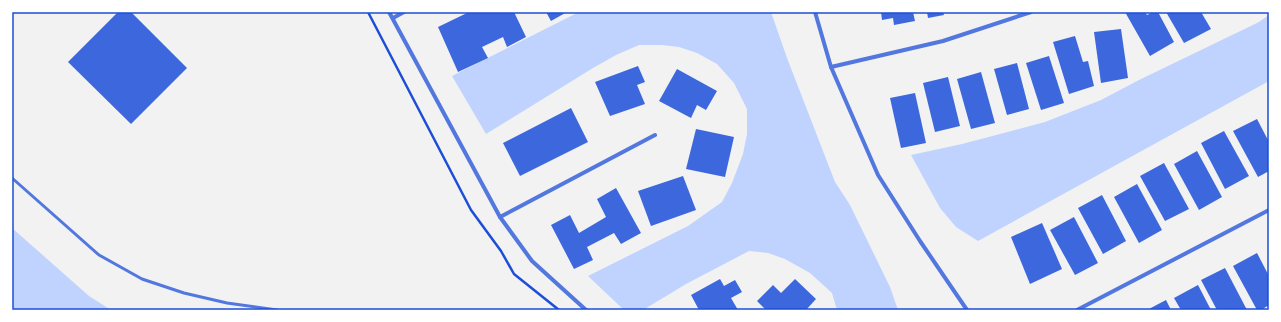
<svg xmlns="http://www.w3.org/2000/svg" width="1281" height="322" viewBox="0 0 1281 322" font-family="Roboto,sans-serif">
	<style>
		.water { fill: #bfd3fe }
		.building { fill: #3d67dc }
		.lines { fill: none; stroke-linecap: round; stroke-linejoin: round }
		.path { stroke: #1d4ed8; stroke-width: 2.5 }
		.service { stroke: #5277de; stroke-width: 3 }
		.minor { stroke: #5277de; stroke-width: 4 }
		.neatline { fill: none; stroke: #1d4ed8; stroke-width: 1.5 }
	</style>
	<rect width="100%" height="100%" fill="#f2f2f2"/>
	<g class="water">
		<path d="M 579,12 L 771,12 L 787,58 L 835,182 L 850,205 L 890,287 L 898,310 L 837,310 L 832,293 L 810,273 L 785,259 L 768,253 L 749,251 L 686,284 L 643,310 L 624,310 L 588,276 L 688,226 L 722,202 L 732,183 L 743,154 L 747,134 L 747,109 L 734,83 L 717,64 L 697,53 L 679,47 L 662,45 L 639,45 L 616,55 L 593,68 L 486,134 L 452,76 Z"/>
		<path d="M 1269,15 L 1269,81 L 978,241 L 956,227 L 940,208 L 911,155 L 962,144 L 1045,122 L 1101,100 L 1139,80 L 1259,22 Z"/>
		<path d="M 12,228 L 89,296 L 111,310 L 12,310 Z"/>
	</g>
	<g class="building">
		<path d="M 118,12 L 131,12 L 187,68 L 131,124 L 68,62 Z"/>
		<path d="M 469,12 L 514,12 L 526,37 L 507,47 L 503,37 L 482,47 L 488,58 L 458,72 L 438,27 Z"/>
		<path d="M 546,12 L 567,12 L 551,21 Z"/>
		<path d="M 881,12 L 913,12 L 915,21 L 894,25 L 893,18 L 882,20 Z"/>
		<path d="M 927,12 L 943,12 L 944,15 L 928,18 Z"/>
		<path d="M 1125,12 L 1145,12 L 1147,15 L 1153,12 L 1158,12 L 1174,42 L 1150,56 Z"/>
		<path d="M 1166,12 L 1201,12 L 1211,29 L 1184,43 Z"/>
		<path d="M 1121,29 L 1128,78 L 1101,83 L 1094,32 Z"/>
		<path d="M 1075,36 L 1083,62 L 1088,61 L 1094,86 L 1069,94 L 1053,42 Z"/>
		<path d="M 1049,56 L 1064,103 L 1041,110 L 1026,63 Z"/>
		<path d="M 1017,63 L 1029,109 L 1007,115 L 994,69 Z"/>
		<path d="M 638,66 L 645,82 L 637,85 L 645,104 L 610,116 L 595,82 Z"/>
		<path d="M 677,69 L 717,91 L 706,110 L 697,105 L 691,118 L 659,101 Z"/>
		<path d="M 981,72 L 995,123 L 971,129 L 957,79 Z"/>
		<path d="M 948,77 L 960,126 L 935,132 L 923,83 Z"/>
		<path d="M 915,93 L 926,143 L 901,148 L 890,98 Z"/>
		<path d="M 571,108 L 588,142 L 520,176 L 503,143 Z"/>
		<path d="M 1257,119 L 1269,142 L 1269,171 L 1258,177 L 1233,131 Z"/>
		<path d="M 696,129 L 734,137 L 725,177 L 686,169 Z"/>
		<path d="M 1224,131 L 1249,176 L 1225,189 L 1201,143 Z"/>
		<path d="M 1197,151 L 1222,197 L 1199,210 L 1174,164 Z"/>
		<path d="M 1164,163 L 1189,209 L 1165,221 L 1140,176 Z"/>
		<path d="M 683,176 L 696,210 L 651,226 L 638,191 Z"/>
		<path d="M 1137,184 L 1162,230 L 1139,243 L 1114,197 Z"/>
		<path d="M 616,188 L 641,233 L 621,244 L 614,233 L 587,247 L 593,260 L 574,269 L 551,225 L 570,215 L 579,233 L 606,217 L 597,199 Z"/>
		<path d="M 1102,195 L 1126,241 L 1103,254 L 1078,208 Z"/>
		<path d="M 1074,217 L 1098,263 L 1075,275 L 1050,230 Z"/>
		<path d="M 1042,223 L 1062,269 L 1030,284 L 1011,237 Z"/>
		<path d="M 1257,253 L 1269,276 L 1269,305 L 1261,310 L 1257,310 L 1233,266 Z"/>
		<path d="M 1225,268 L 1247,310 L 1217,310 L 1201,280 Z"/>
		<path d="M 720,279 L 724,286 L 735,280 L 742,292 L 731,298 L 738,310 L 699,310 L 691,295 Z"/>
		<path d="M 795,279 L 816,299 L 806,310 L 766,310 L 757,301 L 773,285 L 781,293 Z"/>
		<path d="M 1198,285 L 1211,310 L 1181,310 L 1174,298 Z"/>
		<path d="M 1166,300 L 1171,310 L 1147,310 Z"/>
	</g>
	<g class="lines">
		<path class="path" d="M 368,12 L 471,210 L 501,251 L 514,274 L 559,310"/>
		<path class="service" d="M 12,178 L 99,255 L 142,279 L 184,293 L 227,303 L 277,310"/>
		<g class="minor">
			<path d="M 389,12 L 500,217 L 532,261 L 586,310"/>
			<path d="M 815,12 L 831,67 L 878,175 L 920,241 L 967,310"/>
			<path d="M 393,18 L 404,12"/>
			<path d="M 831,67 L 943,41 L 1031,12"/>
			<path d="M 500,217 L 655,135"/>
			<path d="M 1077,310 L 1269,210"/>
		</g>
	</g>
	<rect width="1281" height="322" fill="none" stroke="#ffffff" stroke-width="26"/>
	<rect x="13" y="13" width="1255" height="296" class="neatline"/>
</svg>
